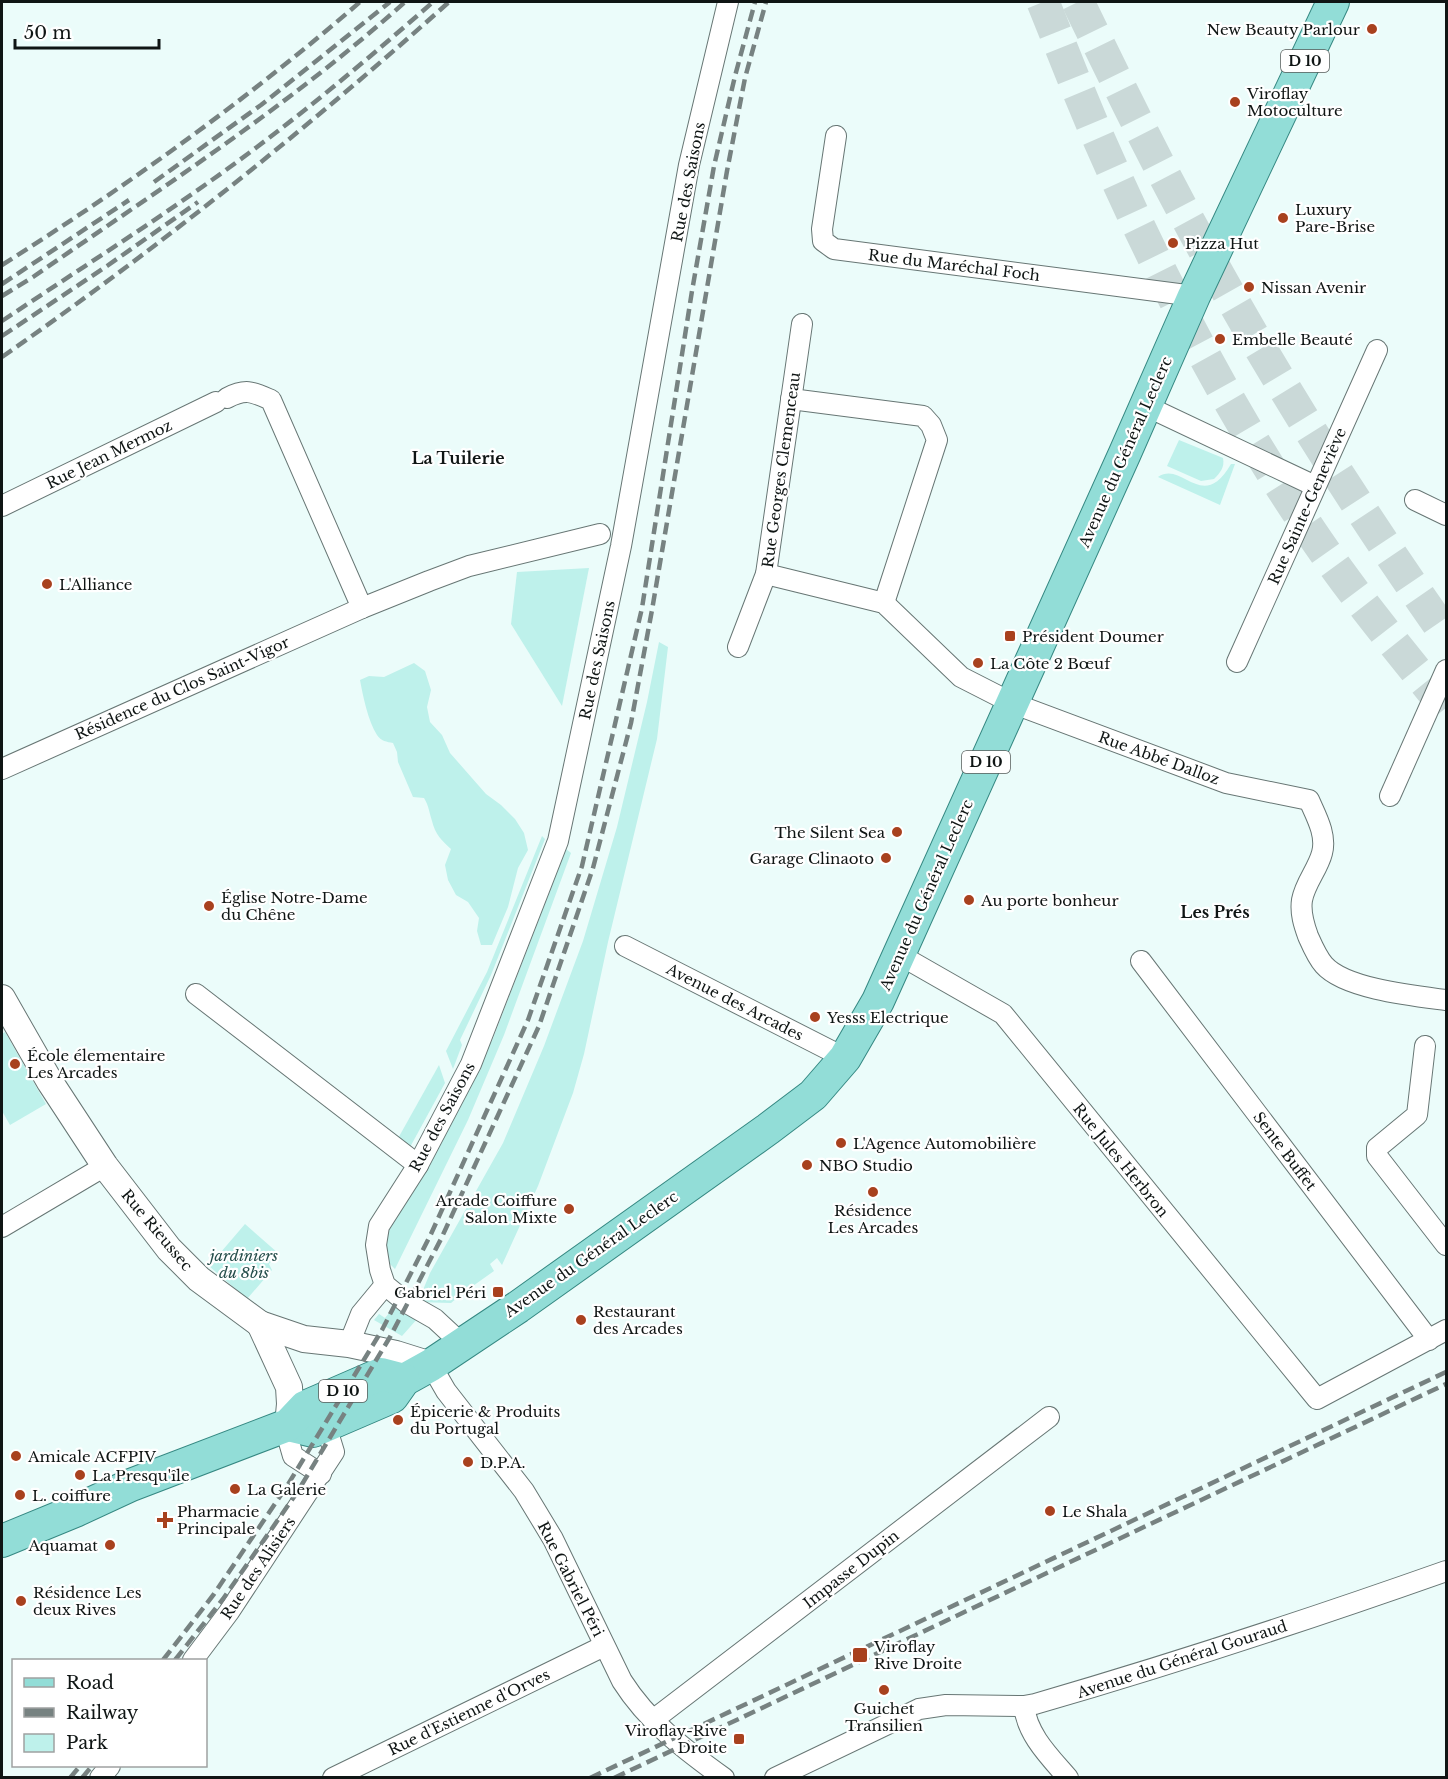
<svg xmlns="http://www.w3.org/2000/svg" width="1448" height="1779" viewBox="0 0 1448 1779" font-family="'Libre Baskerville',serif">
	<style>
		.green { fill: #bef1eb }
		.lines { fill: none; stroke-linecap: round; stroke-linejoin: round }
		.motorway-tunnel { stroke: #cad9d8; stroke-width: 33; stroke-dasharray: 33 16; stroke-linecap: butt }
		.minor-casing { stroke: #677674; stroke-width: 22 }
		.tertiary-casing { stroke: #677674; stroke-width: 28 }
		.primary-casing { stroke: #358882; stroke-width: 34 }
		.minor { stroke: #fff; stroke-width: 20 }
		.tertiary { stroke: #fff; stroke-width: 26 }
		.primary { stroke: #92ddd7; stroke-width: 32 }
		.rail { stroke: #778281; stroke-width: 4.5; stroke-dasharray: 12 6; stroke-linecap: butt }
		.poi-dot { fill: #a8411e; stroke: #fff; stroke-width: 2 }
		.labels { text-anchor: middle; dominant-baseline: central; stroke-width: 4.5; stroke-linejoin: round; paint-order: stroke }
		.shield { fill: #fff; stroke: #575b5a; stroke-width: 1.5 }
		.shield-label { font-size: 14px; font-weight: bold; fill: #0f1514 }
		.poi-label { font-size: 15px; fill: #0f1514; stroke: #fff; text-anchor: start }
		.street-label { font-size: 15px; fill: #0f1514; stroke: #fff }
		.park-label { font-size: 15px; font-style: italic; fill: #254e4b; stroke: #fff }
		.neighbourhood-label { font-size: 16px; font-weight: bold; fill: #0f1514; stroke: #fff }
	</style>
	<rect width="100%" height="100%" fill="#ebfcfa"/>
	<g class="green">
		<path d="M 1179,440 L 1223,458 C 1225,467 1220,473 1214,479 L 1201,481 L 1167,466 Z"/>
		<path d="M 1231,464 L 1235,464 L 1220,505 L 1158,477 C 1183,460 1202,514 1231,464 Z"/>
		<path d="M 589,568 L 562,706 L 511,624 L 517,572 Z"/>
		<path d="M 659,642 L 668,647 L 657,739 L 608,942 L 584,1054 L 573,1093 L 538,1186 L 502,1265 L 497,1258 L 490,1264 L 494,1271 L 463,1293 L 451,1303 L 418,1302 L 430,1273 L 503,1143 L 544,1046 L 583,941 L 617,827 L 647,702 Z"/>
		<path d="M 414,663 L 425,671 L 431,690 L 427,707 L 430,722 L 442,735 L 450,753 L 486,794 L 501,805 L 515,819 L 524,833 L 528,850 L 518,868 L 508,907 L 492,945 L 481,945 L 477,931 L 479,918 L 468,902 L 456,895 L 448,880 L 445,865 L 451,849 C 442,841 435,834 432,821 C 429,812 429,806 424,798 L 413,797 L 398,762 L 397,752 L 393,743 C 387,742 381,741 377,735 C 368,721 363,696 360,680 L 369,676 L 384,677 Z"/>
		<path d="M 542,836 L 545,839 L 491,975 L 460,1040 L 462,1045 L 453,1069 L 446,1051 L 487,972 Z"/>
		<path d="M 566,849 L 571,853 L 504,1035 L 468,1120 L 395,1269 L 388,1262 L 384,1243 L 388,1222 L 459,1110 L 485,1046 L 492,1041 Z"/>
		<path d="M 5,1032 L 46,1104 L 10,1125 L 2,1111 L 2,1034 Z"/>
		<path d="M 439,1065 L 445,1083 L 409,1149 L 396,1142 Z"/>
		<path d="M 245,1224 L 278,1253 L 269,1264 L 272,1270 L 247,1299 L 209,1266 Z"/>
		<path d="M 394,1307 L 406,1315 L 408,1312 L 418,1318 L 402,1336 L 374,1320 L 379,1314 L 385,1318 Z"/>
	</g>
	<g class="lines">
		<g class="motorway-tunnel">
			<path d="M 1043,2 C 1060,44 1076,86 1094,128 C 1155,268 1225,405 1311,532 C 1352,593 1400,651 1446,708"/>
			<path d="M 1078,2 C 1117,82 1156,162 1199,240 C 1273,376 1357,508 1446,635"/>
		</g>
		<defs>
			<g id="minor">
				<path d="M 836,136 L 822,229 L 823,241 L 834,249 L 1194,296"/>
				<path d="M 227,398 C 246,388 253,392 271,400 L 362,608"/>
				<path d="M 791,399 L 923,416 L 931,425 L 937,440 L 884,603"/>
				<path d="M 1146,406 L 1315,486"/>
				<path d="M 1415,500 L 1446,515"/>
				<path d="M 2,506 L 216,402"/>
				<path d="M 766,574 L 884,603 L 961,677 L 1012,703 L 1226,783 L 1309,800 C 1316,816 1327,835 1322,853 C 1318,869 1305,883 1302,900 C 1300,913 1304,925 1308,936 C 1312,945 1317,957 1324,965 C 1345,989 1415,996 1446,1000"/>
				<path d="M 738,647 L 766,574 L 802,324"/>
				<path d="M 1237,662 L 1377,350"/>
				<path d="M 2,769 L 362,608 L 429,581 L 469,566 L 600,534"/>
				<path d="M 1390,796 L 1446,670"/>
				<path d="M 625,946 L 845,1058"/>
				<path d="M 898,954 L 1003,1014 L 1317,1399 L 1446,1330"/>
				<path d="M 1141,961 L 1429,1340"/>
				<path d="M 196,994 L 418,1165"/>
				<path d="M 1425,1046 L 1417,1115 L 1377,1148 L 1377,1156 L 1446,1245"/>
				<path d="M 2,1227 L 105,1166"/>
				<path d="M 349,1344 L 361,1314 L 385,1285"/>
				<path d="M 462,1344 L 435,1319 L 407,1303 L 385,1285 L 380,1270 L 376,1245 L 379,1226 L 418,1165 L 471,1064 L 558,841 L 621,546 L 689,165 L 728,2"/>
				<path d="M 431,1365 L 446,1391 L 524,1491 L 553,1539 L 622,1681 C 648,1722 685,1750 724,1778"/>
				<path d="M 288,1425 L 289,1442 L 293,1456 L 321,1474"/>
				<path d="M 193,1660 L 229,1612 L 334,1452 L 326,1426"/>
				<path d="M 1024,1706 C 1027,1735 1050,1757 1068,1778"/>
				<path d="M 653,1720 L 1049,1417"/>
				<path d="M 100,1778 L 110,1766"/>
				<path d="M 333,1778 L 604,1646"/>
				<path d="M 775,1778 L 919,1709 L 946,1705 L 1024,1706 L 1035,1704 C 1173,1664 1310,1619 1446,1571"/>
			</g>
			<g id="tertiary">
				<path d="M 2,998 L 50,1082 L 105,1166 L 169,1249 L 199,1279 L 260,1324 L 304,1339 L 349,1344 L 396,1354 L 431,1365"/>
				<path d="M 260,1324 L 289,1387 L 290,1404 L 288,1425"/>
			</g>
			<g id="primary">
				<path d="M 288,1425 L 313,1431 L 392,1397 L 404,1380 L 431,1365 L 518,1307 L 768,1129 L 813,1095 L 845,1058 L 878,1001 L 1125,453 L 1194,296 L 1333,2"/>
				<path d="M 2,1541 L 75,1511 L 131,1485 L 288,1425 L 305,1407 L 381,1374 L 404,1380"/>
			</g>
		</defs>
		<use href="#minor" class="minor-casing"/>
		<use href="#tertiary" class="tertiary-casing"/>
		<use href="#primary" class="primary-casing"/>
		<use href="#minor" class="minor"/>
		<use href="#tertiary" class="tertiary"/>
		<use href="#primary" class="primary"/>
		<g class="rail">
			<path d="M 154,182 L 261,105 L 390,2"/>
			<path d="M 2,265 C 127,186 248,99 360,2"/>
			<path d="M 2,284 L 129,200"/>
			<path d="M 2,296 L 33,277 C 160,189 290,105 405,2"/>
			<path d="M 2,321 C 87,264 175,209 257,147 C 318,101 376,52 433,2"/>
			<path d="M 2,336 L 107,266 L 198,202"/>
			<path d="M 2,357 C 158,248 307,129 449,2"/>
			<path d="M 163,1660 L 214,1594 L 287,1486 L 382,1330 L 431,1234 L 528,1020 L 582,866 L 642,608 L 692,291 L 714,166 L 735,76 L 755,2"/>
			<path d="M 175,1660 L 223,1599 L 298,1491 L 390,1337 L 441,1239 L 539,1026 L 593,868 L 631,723 L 652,610 L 727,171 L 745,78 L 766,2"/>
			<path d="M 70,1778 L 80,1766"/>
			<path d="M 82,1778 L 92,1766"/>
			<path d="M 590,1778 L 1446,1372"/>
			<path d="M 614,1778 L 1446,1384"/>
		</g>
	</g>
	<g class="poi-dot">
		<circle cx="1372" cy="29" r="6"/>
		<circle cx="1235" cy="102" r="6"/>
		<circle cx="1283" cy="218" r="6"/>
		<circle cx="1173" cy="243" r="6"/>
		<circle cx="1249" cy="287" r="6"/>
		<circle cx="1220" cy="339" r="6"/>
		<circle cx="47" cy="584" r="6"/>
		<rect x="1004" y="630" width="12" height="12" rx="3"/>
		<circle cx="978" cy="663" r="6"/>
		<circle cx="897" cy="832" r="6"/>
		<circle cx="886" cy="858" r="6"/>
		<circle cx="969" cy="900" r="6"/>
		<circle cx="209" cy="906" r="6"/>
		<circle cx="815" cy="1017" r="6"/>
		<circle cx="15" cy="1064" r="6"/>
		<circle cx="841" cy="1143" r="6"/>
		<circle cx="807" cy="1165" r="6"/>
		<circle cx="873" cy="1192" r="6"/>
		<circle cx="569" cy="1209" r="6"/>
		<rect x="492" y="1286" width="12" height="12" rx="3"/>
		<circle cx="581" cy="1320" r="6"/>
		<circle cx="398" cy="1420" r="6"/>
		<circle cx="16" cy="1456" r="6"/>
		<circle cx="468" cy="1462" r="6"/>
		<circle cx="80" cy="1475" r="6"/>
		<circle cx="235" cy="1489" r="6"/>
		<circle cx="20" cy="1495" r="6"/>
		<circle cx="1050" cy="1511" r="6"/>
		<path d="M162 1511h6v6h6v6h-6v6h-6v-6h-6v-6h6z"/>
		<circle cx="110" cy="1545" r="6"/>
		<circle cx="21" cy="1601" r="6"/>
		<rect x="852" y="1647" width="16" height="16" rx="3"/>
		<circle cx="884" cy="1690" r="6"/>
		<rect x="733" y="1733" width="12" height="12" rx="3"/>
	</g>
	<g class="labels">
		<g class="shield">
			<rect x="1281" y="50" width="48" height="22" rx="4.5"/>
			<rect x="962" y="751" width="48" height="22" rx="4.5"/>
			<rect x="319" y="1380" width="48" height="22" rx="4.5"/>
		</g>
		<g class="shield-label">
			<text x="1305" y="61">D 10</text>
			<text x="986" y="762">D 10</text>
			<text x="343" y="1391">D 10</text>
		</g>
		<g class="poi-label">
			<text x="1360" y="29" text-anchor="end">New Beauty Parlour</text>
			<text x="1247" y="93">Viroflay<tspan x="1247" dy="17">Motoculture</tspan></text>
			<text x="1295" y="209">Luxury<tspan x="1295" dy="17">Pare-Brise</tspan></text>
			<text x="1185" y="243">Pizza Hut</text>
			<text x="1261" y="287">Nissan Avenir</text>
			<text x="1232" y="339">Embelle Beauté</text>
			<text x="59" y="584">L'Alliance</text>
			<text x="1022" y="636">Président Doumer</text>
			<text x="990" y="663">La Côte 2 Bœuf</text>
			<text x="885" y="832" text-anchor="end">The Silent Sea</text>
			<text x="874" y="858" text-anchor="end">Garage Clinaoto</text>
			<text x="221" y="897">Église Notre-Dame<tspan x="221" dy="17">du Chêne</tspan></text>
			<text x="981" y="900">Au porte bonheur</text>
			<text x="827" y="1017">Yesss Electrique</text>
			<text x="27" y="1055">École élementaire<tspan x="27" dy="17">Les Arcades</tspan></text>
			<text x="853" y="1143">L'Agence Automobilière</text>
			<text x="819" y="1165">NBO Studio</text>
			<text x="557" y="1200" text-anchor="end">Arcade Coiffure<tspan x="557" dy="17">Salon Mixte</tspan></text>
			<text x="873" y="1210" text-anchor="middle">Résidence<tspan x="873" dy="17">Les Arcades</tspan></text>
			<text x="486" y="1292" text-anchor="end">Gabriel Péri</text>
			<text x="593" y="1311">Restaurant<tspan x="593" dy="17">des Arcades</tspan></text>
			<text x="410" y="1411">Épicerie &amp; Produits<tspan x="410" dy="17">du Portugal</tspan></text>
			<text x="28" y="1456">Amicale ACFPIV</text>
			<text x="480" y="1462">D.P.A.</text>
			<text x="92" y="1475">La Presqu'île</text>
			<text x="247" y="1489">La Galerie</text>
			<text x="32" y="1495">L. coiffure</text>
			<text x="177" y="1511">Pharmacie<tspan x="177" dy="17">Principale</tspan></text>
			<text x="1062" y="1511">Le Shala</text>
			<text x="98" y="1545" text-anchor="end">Aquamat</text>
			<text x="33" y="1592">Résidence Les<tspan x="33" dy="17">deux Rives</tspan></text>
			<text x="874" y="1646">Viroflay<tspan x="874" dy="17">Rive Droite</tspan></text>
			<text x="884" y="1708" text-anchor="middle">Guichet<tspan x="884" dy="17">Transilien</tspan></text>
			<text x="727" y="1730" text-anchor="end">Viroflay-Rive<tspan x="727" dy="17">Droite</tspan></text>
		</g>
		<g class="street-label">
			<text transform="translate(688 182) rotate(-79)">Rue des Saisons</text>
			<text transform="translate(954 265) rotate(7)">Rue du Maréchal Foch</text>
			<text transform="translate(1125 452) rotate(-66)">Avenue du Général Leclerc</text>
			<text transform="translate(109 454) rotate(-26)">Rue Jean Mermoz</text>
			<text transform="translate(781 470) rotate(-82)">Rue Georges Clemenceau</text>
			<text transform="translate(1307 506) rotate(-66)">Rue Sainte-Geneviève</text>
			<text transform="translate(597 660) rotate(-78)">Rue des Saisons</text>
			<text transform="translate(182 688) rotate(-24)">Résidence du Clos Saint-Vigor</text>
			<text transform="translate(1159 758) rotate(20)">Rue Abbé Dalloz</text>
			<text transform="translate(926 895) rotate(-66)">Avenue du Général Leclerc</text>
			<text transform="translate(735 1002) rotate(27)">Avenue des Arcades</text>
			<text transform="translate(442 1117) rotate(-62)">Rue des Saisons</text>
			<text transform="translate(1285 1151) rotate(53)">Sente Buffet</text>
			<text transform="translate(1121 1160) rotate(51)">Rue Jules Herbron</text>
			<text transform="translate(157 1230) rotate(50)">Rue Rieussec</text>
			<text transform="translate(591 1254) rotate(-35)">Avenue du Général Leclerc</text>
			<text transform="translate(258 1568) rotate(-56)">Rue des Alisiers</text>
			<text transform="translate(851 1569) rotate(-38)">Impasse Dupin</text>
			<text transform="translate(571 1579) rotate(63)">Rue Gabriel Péri</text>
			<text transform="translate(1182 1659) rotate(-18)">Avenue du Général Gouraud</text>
			<text transform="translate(469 1712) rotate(-26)">Rue d'Estienne d'Orves</text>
		</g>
		<g class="park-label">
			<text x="244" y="1255">jardiniers<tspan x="244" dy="17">du 8bis</tspan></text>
		</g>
		<g class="neighbourhood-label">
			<text x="458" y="458">La Tuilerie</text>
			<text x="1215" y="912">Les Prés</text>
		</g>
	</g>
	<rect width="1448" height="1779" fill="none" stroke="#0f1514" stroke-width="6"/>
	<rect x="12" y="1659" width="195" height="108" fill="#ffffff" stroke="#9fa1a1" stroke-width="1.5"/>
	<rect x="24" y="1678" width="30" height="9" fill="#92ddd7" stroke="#9fa1a1" stroke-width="1.5"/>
	<text x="66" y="1689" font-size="18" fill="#0f1514">Road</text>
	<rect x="24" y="1708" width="30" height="9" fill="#778281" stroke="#9fa1a1" stroke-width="1.5"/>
	<text x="66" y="1719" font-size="18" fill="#0f1514">Railway</text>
	<rect x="24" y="1734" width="30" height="18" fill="#bef1eb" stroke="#9fa1a1" stroke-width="1.5"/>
	<text x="66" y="1749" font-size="18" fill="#0f1514">Park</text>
	<path d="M15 39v9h144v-9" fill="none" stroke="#0f1514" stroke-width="3"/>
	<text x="24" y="39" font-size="18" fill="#0f1514" stroke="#ffffff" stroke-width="4.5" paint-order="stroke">50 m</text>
</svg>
